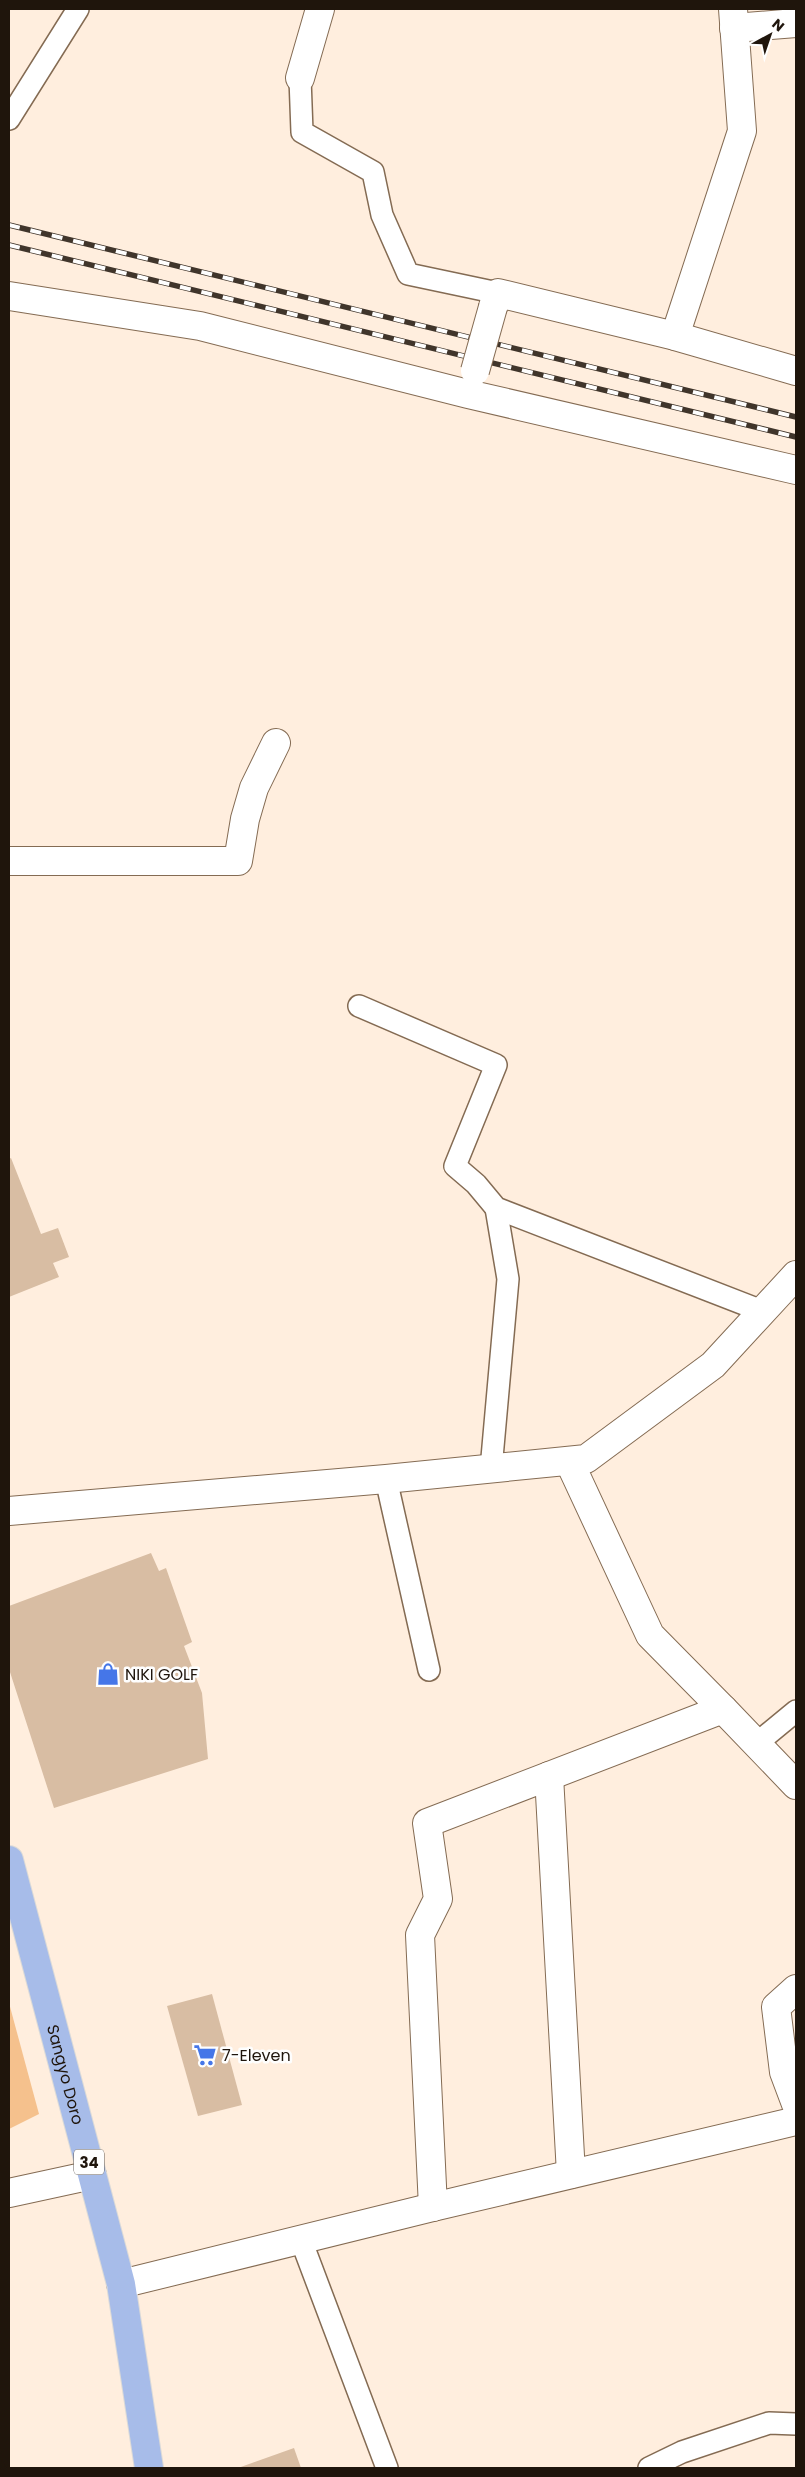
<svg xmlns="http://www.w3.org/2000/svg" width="805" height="2477" viewBox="0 0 805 2477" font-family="Poppins,sans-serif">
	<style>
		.green { fill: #f5c18d }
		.building { fill: #d8bda3 }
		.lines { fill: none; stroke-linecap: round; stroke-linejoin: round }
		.service-casing { stroke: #846b53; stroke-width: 24 }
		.minor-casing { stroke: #846b53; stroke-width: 30 }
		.primary-casing { stroke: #dbdad8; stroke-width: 30 }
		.service { stroke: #fff; stroke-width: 21 }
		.minor { stroke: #fff; stroke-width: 28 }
		.primary { stroke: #a7bce9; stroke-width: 28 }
		.rail-casing { stroke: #40352b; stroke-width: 5.5 }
		.rail { stroke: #fefefe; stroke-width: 4; stroke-dasharray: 11; stroke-linecap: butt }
		.minor-bridge-casing { stroke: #846b53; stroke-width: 30; stroke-linecap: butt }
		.minor-bridge { stroke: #fff; stroke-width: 28 }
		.labels { text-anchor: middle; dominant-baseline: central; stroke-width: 5; stroke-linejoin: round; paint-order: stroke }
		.shield { fill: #fefefe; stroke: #625b55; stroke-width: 1 }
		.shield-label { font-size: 15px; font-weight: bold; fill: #1f150c }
		.poi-label { font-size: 16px; fill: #1f150c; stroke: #fefefe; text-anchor: start }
		.street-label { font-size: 16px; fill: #1f150c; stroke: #fefefe }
	</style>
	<rect width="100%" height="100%" fill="#ffeede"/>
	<path class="green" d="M 9,2003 L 39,2114 L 9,2129 Z"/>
	<g class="building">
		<path d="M 11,1158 L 41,1234 L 58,1228 L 69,1257 L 53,1263 L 59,1277 L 9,1297 L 9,1159 Z"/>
		<path d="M 151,1553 L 159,1571 L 166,1568 L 192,1642 L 184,1646 L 202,1693 L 208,1759 L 54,1808 L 9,1669 L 9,1606 Z"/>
		<path d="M 212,1994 L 242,2105 L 198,2116 L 167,2006 Z"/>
		<path d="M 294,2448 L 301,2468 L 238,2468 Z"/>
	</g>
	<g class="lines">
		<defs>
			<g id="service">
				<path d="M 300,78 L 302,132 L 373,172 L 382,215 L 408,274 L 498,293"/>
				<path d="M 9,119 L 78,9"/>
				<path d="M 359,1006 L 496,1065 L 455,1166 L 476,1184 L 496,1208 L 762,1311"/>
				<path d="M 491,1469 L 508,1279 L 496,1208"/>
				<path d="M 386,1479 L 429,1670"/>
				<path d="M 756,1744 L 796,1711"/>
				<path d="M 301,2240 L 387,2468"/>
				<path d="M 649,2468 L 682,2452 L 769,2423 L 796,2424"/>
			</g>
			<g id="minor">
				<path d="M 734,28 L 796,23"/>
				<path d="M 300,78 L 320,9"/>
				<path d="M 9,296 L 200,326 L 468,394 L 796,470"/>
				<path d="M 493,307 L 498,293 L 675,336 L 796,371"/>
				<path d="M 675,336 L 742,131 L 733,9"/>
				<path d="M 9,861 L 238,861 L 245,819 L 254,788 L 276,743"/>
				<path d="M 9,1511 L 386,1479 L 586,1459 L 713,1365 L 796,1275"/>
				<path d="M 723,1709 L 796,1785"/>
				<path d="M 549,1776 L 571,2174"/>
				<path d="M 796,1989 L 776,2007 L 784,2072 L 796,2104"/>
				<path d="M 9,2193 L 92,2175"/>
				<path d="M 433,2207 L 420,1935 L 438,1899 L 427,1823 L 723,1709 L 650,1635 L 569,1461"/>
				<path d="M 121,2284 L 433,2207 L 796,2121"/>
			</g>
			<g id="primary">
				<path id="s1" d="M 9,1860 L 121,2284 L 149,2468"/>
			</g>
		</defs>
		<use href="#service" class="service-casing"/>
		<use href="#minor" class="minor-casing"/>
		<use href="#primary" class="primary-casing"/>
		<use href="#service" class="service"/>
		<use href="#minor" class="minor"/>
		<use href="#primary" class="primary"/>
		<defs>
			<g id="rail">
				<path d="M 9,225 L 796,417"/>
				<path d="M 9,245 L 796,437"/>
			</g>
		</defs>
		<use href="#rail" class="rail-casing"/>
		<use href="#rail" class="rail"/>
		<defs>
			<path id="minor-bridge" d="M 475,371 L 493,307"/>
		</defs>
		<use href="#minor-bridge" class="minor-bridge-casing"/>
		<use href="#minor-bridge" class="minor-bridge"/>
	</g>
	<defs>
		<symbol id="shop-bare" viewBox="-9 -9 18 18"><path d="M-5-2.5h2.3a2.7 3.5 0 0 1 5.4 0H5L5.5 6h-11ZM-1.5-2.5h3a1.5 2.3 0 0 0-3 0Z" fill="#4576e8" stroke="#fefefe" stroke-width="2.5" paint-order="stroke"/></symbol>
		<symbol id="supermarket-bare" viewBox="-9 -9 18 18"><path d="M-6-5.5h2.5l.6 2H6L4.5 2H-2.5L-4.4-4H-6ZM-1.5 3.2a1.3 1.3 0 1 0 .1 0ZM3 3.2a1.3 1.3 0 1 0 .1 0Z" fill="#4576e8" stroke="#fefefe" stroke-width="2.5" paint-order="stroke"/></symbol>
	</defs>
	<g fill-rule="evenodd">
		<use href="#shop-bare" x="92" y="1658" width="32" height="32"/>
		<use href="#supermarket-bare" x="189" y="2039" width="32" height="32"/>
	</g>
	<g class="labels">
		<rect class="shield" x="74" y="2149.5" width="30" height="25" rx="4"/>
		<g class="shield-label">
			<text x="89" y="2162">34</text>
		</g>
		<g class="poi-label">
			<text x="125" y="1674">NIKI GOLF</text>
			<text x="222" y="2055">7-Eleven</text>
		</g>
		<g class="street-label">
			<text stroke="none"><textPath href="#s1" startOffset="222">Sangyo Doro</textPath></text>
		</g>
	</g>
	<rect width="805" height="2477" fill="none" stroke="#1f150c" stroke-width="20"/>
	<g transform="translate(770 35) rotate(40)" stroke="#fefefe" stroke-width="4" paint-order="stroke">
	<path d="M0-4L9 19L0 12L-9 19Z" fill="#1f150c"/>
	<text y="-8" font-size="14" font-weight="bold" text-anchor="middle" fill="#1f150c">N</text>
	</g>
</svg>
